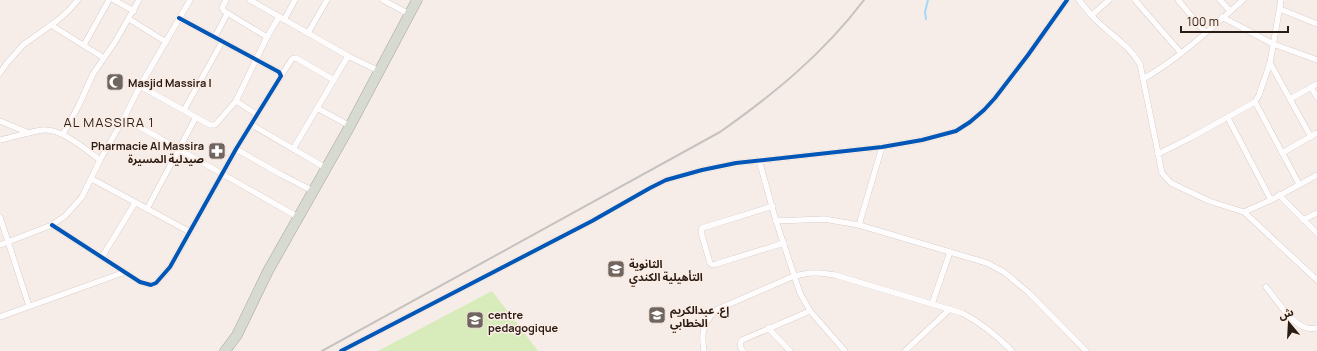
<svg xmlns="http://www.w3.org/2000/svg" width="1317" height="351" viewBox="0 0 1317 351" font-family="Manrope,'Noto Sans Arabic',sans-serif">
	<style>
		.green { fill: #d8ebbb }
		.lines { fill: none; stroke-linecap: round; stroke-linejoin: round }
		.stream { stroke: #a3d8f6; stroke-width: 2 }
		.street-casing { stroke: #c4b9b4; stroke-width: 6 }
		.highway-casing { stroke: #a6a79b; stroke-width: 11 }
		.street { stroke: #fefcfc; stroke-width: 5.5 }
		.highway { stroke: #d7dad0; stroke-width: 10 }
		.rail { stroke: #c5c2c0; stroke-width: 2 }
		.cycleway-casing { stroke: #fbece4; stroke-width: 6 }
		.cycleway { stroke: #0057b8; stroke-width: 4 }
		.labels { text-anchor: middle; dominant-baseline: central; stroke-width: 3; stroke-linejoin: round; paint-order: stroke }
		.poi-label { font-size: 11px; font-weight: bold; fill: #291c15; stroke: #fbece4; text-anchor: start }
		.quarter-label { font-size: 13px; letter-spacing: 1px; fill: #291c15; stroke: #fbece4 }
	</style>
	<rect width="100%" height="100%" fill="#f6ede9"/>
	<path class="green" d="M 492,291 L 538,351 L 378,351 Z"/>
	<g class="lines">
		<path class="stream" d="M 926,19 L 925,12 L 928,0"/>
		<defs>
			<g id="street">
				<path d="M 114,0 L 134,11"/>
				<path d="M 226,0 L 222,8 L 224,11 L 267,37"/>
				<path d="M 250,0 L 348,56 L 379,71"/>
				<path d="M 383,0 L 409,14"/>
				<path d="M 1079,0 C 1083,5 1087,10 1091,15 C 1107,33 1127,42 1140,64 L 1162,173 L 1171,183 L 1209,201 L 1244,212 L 1317,280"/>
				<path d="M 1135,0 L 1181,53"/>
				<path d="M 1178,0 L 1205,32"/>
				<path d="M 1220,0 L 1230,11"/>
				<path d="M 1280,9 L 1317,24"/>
				<path d="M 1092,15 L 1109,0"/>
				<path d="M 1222,17 L 1273,44 L 1317,60"/>
				<path d="M 129,19 L 166,42"/>
				<path d="M 284,20 L 295,0"/>
				<path d="M 51,25 L 104,58"/>
				<path d="M 308,33 L 327,0"/>
				<path d="M 215,37 L 227,14"/>
				<path d="M 84,45 L 109,0"/>
				<path d="M 1270,63 L 1311,137"/>
				<path d="M 0,73 L 7,63 L 23,45 L 58,20 L 69,10 L 78,0"/>
				<path d="M 281,76 L 292,59 L 296,58 L 334,80"/>
				<path d="M 1143,79 C 1180,58 1211,28 1243,0"/>
				<path d="M 140,86 L 210,125 L 215,125 L 236,101 L 267,37 L 279,17"/>
				<path d="M 1311,87 L 1317,97"/>
				<path d="M 1290,99 L 1317,84"/>
				<path d="M 236,101 L 258,115"/>
				<path d="M 1255,102 L 1299,184"/>
				<path d="M 317,108 L 350,126"/>
				<path d="M 184,110 L 222,42"/>
				<path d="M 124,118 L 298,217"/>
				<path d="M 1228,118 L 1271,200"/>
				<path d="M 0,121 L 29,133"/>
				<path d="M 252,125 L 326,168"/>
				<path d="M 63,134 L 78,107 L 93,74 L 115,42 L 139,0"/>
				<path d="M 0,140 C 14,137 29,132 43,130 C 61,128 86,150 100,160"/>
				<path d="M 236,149 L 280,174 L 313,191"/>
				<path d="M 293,149 L 348,56"/>
				<path d="M 1282,153 L 1317,133"/>
				<path d="M 1158,154 L 1190,138 L 1255,102 L 1259,95 L 1270,63 L 1281,0"/>
				<path d="M 759,160 L 776,221 L 800,293 L 810,311 L 845,351"/>
				<path d="M 92,179 L 190,232"/>
				<path d="M 1279,195 L 1317,233"/>
				<path d="M 773,206 L 702,228 L 701,232 L 710,263 L 713,265 L 716,264 L 784,243"/>
				<path d="M 147,209 L 196,117"/>
				<path d="M 1244,212 L 1271,200 L 1317,175"/>
				<path d="M 0,217 L 29,306"/>
				<path d="M 1303,220 L 1317,213"/>
				<path d="M 776,221 L 824,219 L 859,225 L 987,263 L 1004,272 L 1028,292 L 1086,351"/>
				<path d="M 52,225 L 140,282 L 151,285 L 156,283 L 170,267 L 236,149 L 281,76 L 279,72 L 179,18"/>
				<path d="M 859,225 L 882,147"/>
				<path d="M 0,245 L 52,225 L 65,216 L 82,197 L 100,160 L 124,118 L 140,86 L 190,0"/>
				<path d="M 102,257 L 135,203"/>
				<path d="M 1266,287 C 1276,299 1291,324 1307,328 C 1310,329 1314,328 1317,328"/>
				<path d="M 932,304 L 950,252"/>
				<path d="M 0,317 L 125,272"/>
				<path d="M 768,328 L 790,351"/>
				<path d="M 341,351 L 592,221 L 650,188 L 666,180 L 702,170 L 736,163 L 882,147 L 922,140 L 956,131 L 970,122 L 984,110 L 995,98 L 1028,55 L 1067,0"/>
				<path d="M 704,351 C 701,332 703,324 716,310 L 794,276 L 810,273 L 820,273 L 835,275 L 962,313 C 982,323 996,335 1012,351"/>
				<path d="M 743,351 C 740,347 739,344 742,340 L 810,311"/>
				<path d="M 905,351 L 950,309"/>
			</g>
			<path id="highway" d="M 225,351 L 237,335 L 268,271 L 350,126 L 417,0"/>
		</defs>
		<use href="#street" class="street-casing"/>
		<use href="#highway" class="highway-casing"/>
		<use href="#street" class="street"/>
		<use href="#highway" class="highway"/>
		<path class="rail" d="M 322,351 L 720,132 C 774,94 824,53 864,0"/>
		<defs>
			<g id="cycleway">
				<path d="M 52,225 L 140,282 L 151,285 L 156,283 L 170,267 L 236,149 L 281,76 L 279,72 L 179,18"/>
				<path d="M 341,351 L 592,221 L 650,188 L 666,180 L 702,170 L 736,163 L 882,147 L 922,140 L 956,131 L 970,122 L 984,110 L 995,98 L 1028,55 L 1067,0"/>
			</g>
		</defs>
		<use href="#cycleway" class="cycleway-casing"/>
		<use href="#cycleway" class="cycleway"/>
	</g>
	<defs>
		<symbol id="mosque-square" viewBox="-11 -11 22 22"><rect x="-9" y="-9" width="18" height="18" rx="4" fill="#71655f" stroke="#fbece4"/><path d="M3.5-4.9A6 6 0 1 0 3.5 4.9A5 5 0 1 1 3.5-4.9Z" fill="#fff"/></symbol>
		<symbol id="pharmacy-square" viewBox="-11 -11 22 22"><rect x="-9" y="-9" width="18" height="18" rx="4" fill="#71655f" stroke="#fbece4"/><path d="M-2-6h4v4h4v4h-4v4h-4v-4h-4v-4h4Z" fill="#fff"/></symbol>
		<symbol id="school-square" viewBox="-11 -11 22 22"><rect x="-9" y="-9" width="18" height="18" rx="4" fill="#71655f" stroke="#fbece4"/><path d="M0-5L7-2L0 1L-7-2ZM-4 1L0 2.5L4 1V4Q0 6-4 4Z" fill="#fff"/></symbol>
		<symbol id="university-square" viewBox="-11 -11 22 22"><rect x="-9" y="-9" width="18" height="18" rx="4" fill="#71655f" stroke="#fbece4"/><path d="M0-5L7-2L0 1L-7-2ZM-4 1L0 2.5L4 1V4Q0 6-4 4Z" fill="#fff"/></symbol>
	</defs>
	<g fill-rule="evenodd">
		<use href="#mosque-square" x="105" y="72" width="20" height="20"/>
		<use href="#pharmacy-square" x="207" y="141" width="20" height="20"/>
		<use href="#school-square" x="606" y="259" width="20" height="20"/>
		<use href="#school-square" x="647" y="305" width="20" height="20"/>
		<use href="#university-square" x="465" y="310" width="20" height="20"/>
	</g>
	<g class="labels">
		<g class="poi-label">
			<text x="128" y="82">Masjid Massira I</text>
			<text x="204" y="145" text-anchor="end">Pharmacie Al Massira<tspan x="204" dy="13">صيدلية المسيرة</tspan></text>
			<text x="629" y="263">الثانوية<tspan x="629" dy="13">التأهيلية الكندي</tspan></text>
			<text x="670" y="309">إع. عبدالكريم<tspan x="670" dy="13">الخطابي</tspan></text>
			<text x="488" y="314">centre<tspan x="488" dy="13">pedagogique</tspan></text>
		</g>
		<g class="quarter-label">
			<text x="109" y="122">AL MASSIRA 1</text>
		</g>
	</g>
	<g transform="translate(1289 323) rotate(342)" stroke="#fbece4" stroke-width="3" paint-order="stroke">
	<path d="M0-3L7 15L0 10L-7 15Z" fill="#291c15"/>
	<text y="-6" font-size="11" font-weight="bold" text-anchor="middle" fill="#291c15">ش</text>
	</g>
	<path d="M1181 26v6h107v-6" fill="none" stroke="#291c15" stroke-width="2"/>
	<text x="1187" y="26" font-size="12" fill="#291c15" stroke="#fbece4" stroke-width="3" paint-order="stroke">100 m</text>
</svg>
